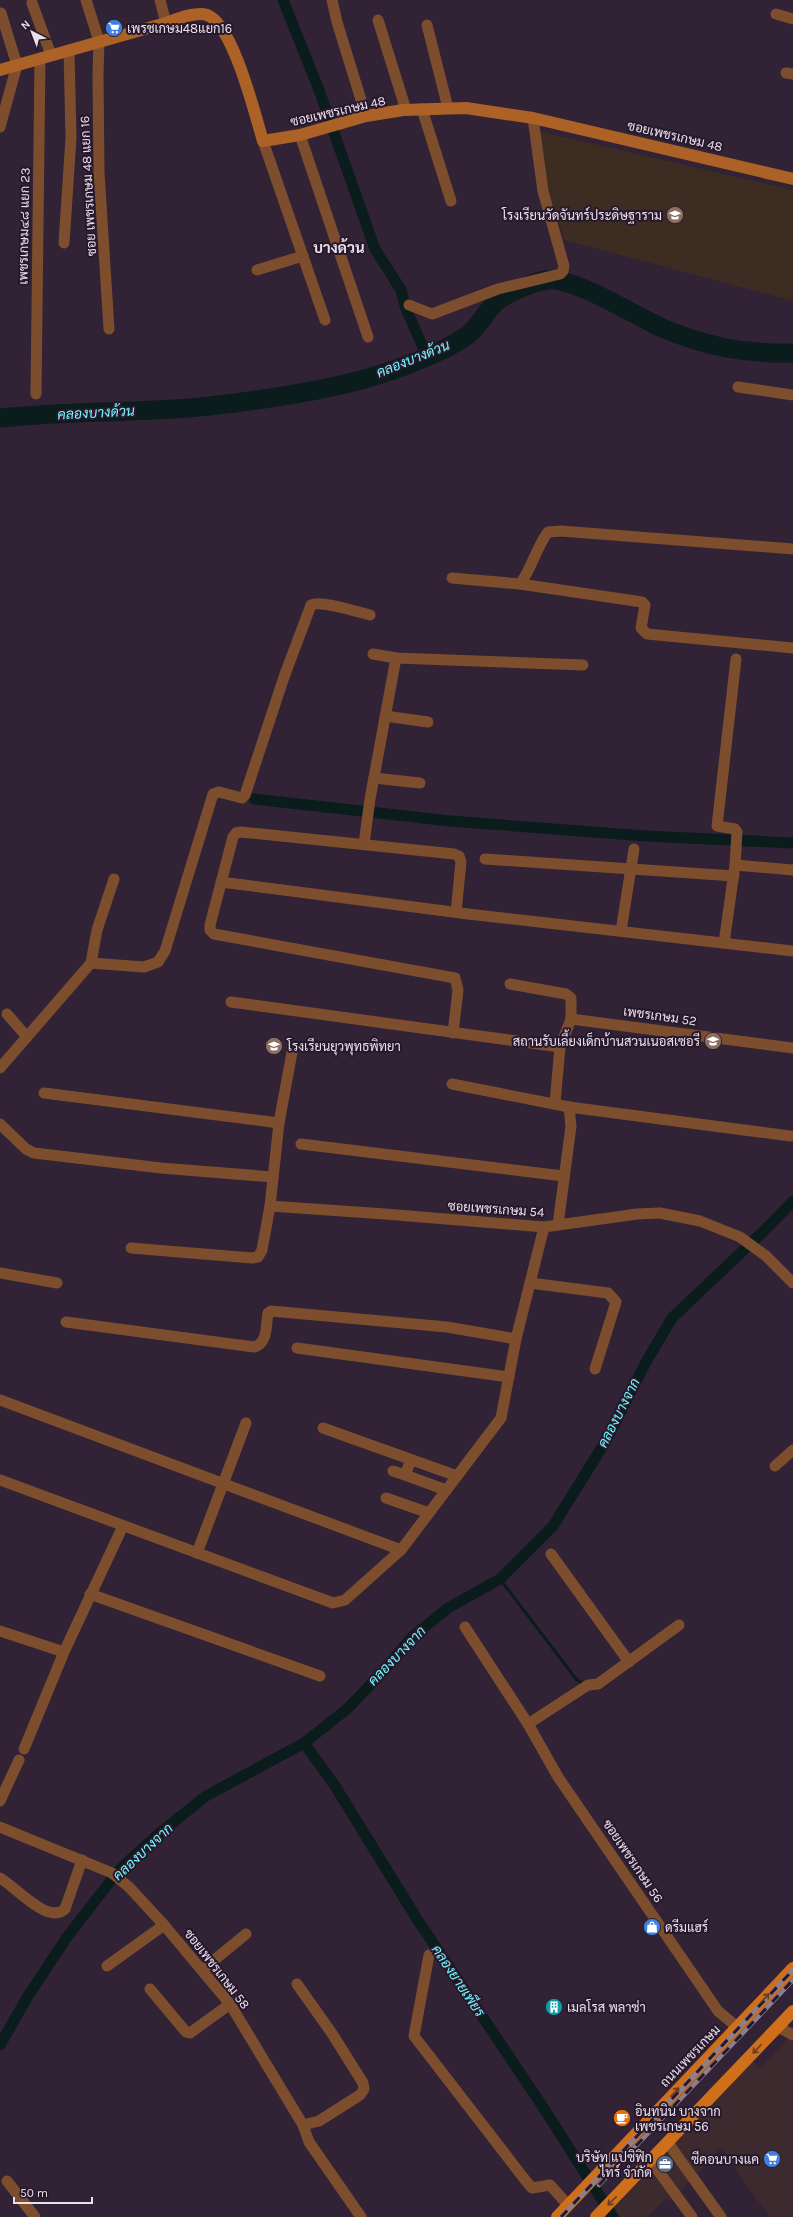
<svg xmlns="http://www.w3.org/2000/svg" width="793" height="2217" viewBox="0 0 793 2217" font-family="Karla,Sarabun,sans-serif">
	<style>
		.commercial { fill: #3d2a2e }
		.education { fill: #3c2c22 }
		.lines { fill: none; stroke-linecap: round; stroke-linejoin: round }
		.stream { stroke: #0b1c1d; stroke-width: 3 }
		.canal { stroke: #0b1c1d; stroke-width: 11 }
		.river { stroke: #0b1c1d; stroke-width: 19 }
		.street { stroke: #7d4e2d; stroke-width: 11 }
		.secondary { stroke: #ac6126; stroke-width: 12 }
		.primary { stroke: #d06f1a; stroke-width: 12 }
		.rail-casing { stroke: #8b7f8f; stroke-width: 4.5 }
		.rail { stroke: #27192b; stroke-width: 3; stroke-dasharray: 9; stroke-linecap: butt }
		.oneway { stroke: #6b3b24 }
		.labels { text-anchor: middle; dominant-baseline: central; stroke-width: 4; stroke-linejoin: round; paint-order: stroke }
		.poi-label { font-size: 13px; fill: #eae0ed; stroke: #27192b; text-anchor: start }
		.street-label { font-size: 13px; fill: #eae0ed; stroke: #27192b }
		.water-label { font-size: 14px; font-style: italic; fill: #71f7fc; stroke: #27192b }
		.quarter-label { font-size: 15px; font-weight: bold; fill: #eae0ed; stroke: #27192b }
	</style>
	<rect width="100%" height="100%" fill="#312235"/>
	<path class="commercial" d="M 793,2033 L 793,2217 L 770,2217 L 745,2184 L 722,2147 L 671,2201 L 665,2199 L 648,2217 L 620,2217 L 614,2207 L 752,2061 L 761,2067 Z"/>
	<path class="education" d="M 530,129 L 793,190 L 793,301 L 564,240 Z"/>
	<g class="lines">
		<path class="stream" d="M 500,1579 L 576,1679 L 583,1684"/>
		<g class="canal">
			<path d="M 283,0 L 319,90 L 375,249 L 401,290 L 406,309 L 427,356"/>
			<path d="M 254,799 L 450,821 L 646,836 L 793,843"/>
			<path d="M 304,1743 L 335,1786 L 417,1919 L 541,2104 L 613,2217"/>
			<path d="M 0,2045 L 28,1996 L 67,1937 L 119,1870 L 155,1837 L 206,1796 L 304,1743 L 347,1709 L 380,1675 L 412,1637 L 448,1608 L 500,1579 L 553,1526 L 607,1439 L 646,1362 L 672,1318 L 767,1228 L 793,1201"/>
		</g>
		<path class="river" d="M 0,418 C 63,411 126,413 189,408 C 249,402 311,394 368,378 C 397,370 441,353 465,337 C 478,329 485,312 496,302 C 505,294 533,282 546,280 C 573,276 635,316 662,328 C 708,347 744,354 793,353"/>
		<g class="street">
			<path d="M 86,0 L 99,41 L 98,74 L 99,172 L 109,329"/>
			<path d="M 160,0 L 166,23"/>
			<path d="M 332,0 L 337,22 L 366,116"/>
			<path d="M 32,3 L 51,55"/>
			<path d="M 776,14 L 793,19"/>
			<path d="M 378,20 L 406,110"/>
			<path d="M 427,25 L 448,108"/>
			<path d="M 786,73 L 793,74"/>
			<path d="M 422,109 L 451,201"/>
			<path d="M 0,127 L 17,65 L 1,13"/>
			<path d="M 300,135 L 368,337"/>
			<path d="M 263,141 L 325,320"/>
			<path d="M 64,243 L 71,138 L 69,50"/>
			<path d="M 257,270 L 303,256"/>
			<path d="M 409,305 L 432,314 L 498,289 L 560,274 L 563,271 L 564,266 L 543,191 L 533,118"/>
			<path d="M 738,387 L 793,395"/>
			<path d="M 36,394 L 40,58"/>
			<path d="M 452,578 L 520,584 C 532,568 536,548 548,532 L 561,531 L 793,549"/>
			<path d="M 520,584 L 642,602 L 645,605 L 641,628 L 647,634 L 793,648"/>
			<path d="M 373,654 L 396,658 L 583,665"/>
			<path d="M 385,716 L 428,722"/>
			<path d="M 374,778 L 420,783"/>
			<path d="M 364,844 L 370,799 L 396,658"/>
			<path d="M 485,859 L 734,876"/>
			<path d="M 735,865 L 793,870"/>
			<path d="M 221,882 L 468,914 L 793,951"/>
			<path d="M 621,931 L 634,849"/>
			<path d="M 724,943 L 735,865 L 737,832 L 735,829 L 717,826 L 736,659"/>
			<path d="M 91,963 L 144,967 L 158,962 L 165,951 L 213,794 L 219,792 L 242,798 L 245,795 L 284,677 L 311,605 C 322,600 357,612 370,615"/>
			<path d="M 510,984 L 566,994 L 571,998 L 571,1019 L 560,1047 L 555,1103"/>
			<path d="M 231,1002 L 560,1047"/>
			<path d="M 7,1014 L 27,1037"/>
			<path d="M 571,1019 L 793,1048"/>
			<path d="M 453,1033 L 458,990 L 455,978 L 214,934 L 210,930 L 210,925 L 233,837 L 236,833 L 241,832 L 454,854 L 459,856 L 461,862 L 456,912"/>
			<path d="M 0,1068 L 91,963 L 97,930 L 114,879"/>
			<path d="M 452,1084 L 569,1107 L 790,1136"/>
			<path d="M 44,1093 L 279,1123"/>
			<path d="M 0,1124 L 26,1149 L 34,1153 L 161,1168 L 273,1177"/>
			<path d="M 301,1144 L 563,1176"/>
			<path d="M 270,1206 L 385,1214 L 544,1227 L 637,1214 L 660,1213 L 700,1221 L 740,1237 L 766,1256 L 793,1283"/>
			<path d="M 558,1225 L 571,1126 L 569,1107"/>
			<path d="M 131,1248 L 252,1258 L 258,1257 L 262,1250 L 270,1206 L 279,1123 L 293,1047"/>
			<path d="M 0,1273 L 57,1283"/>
			<path d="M 530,1283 L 608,1293 L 616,1302 L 595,1369"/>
			<path d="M 66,1322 L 254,1347 C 268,1344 266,1324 268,1313 L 271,1311 L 447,1327 L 516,1339"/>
			<path d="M 297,1348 L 509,1377"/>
			<path d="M 0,1400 L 401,1550"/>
			<path d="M 323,1428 L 457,1476"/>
			<path d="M 411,1460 L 405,1475 L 446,1490"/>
			<path d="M 775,1466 L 793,1450"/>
			<path d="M 393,1471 L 405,1475"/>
			<path d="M 0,1480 L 333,1603 L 345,1600 L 401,1550 L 501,1418 L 516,1339 L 544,1227"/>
			<path d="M 386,1498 L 429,1513"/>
			<path d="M 197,1553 L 246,1423"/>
			<path d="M 551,1554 L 629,1662"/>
			<path d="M 90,1594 L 320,1676"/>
			<path d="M 465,1627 L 528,1724 L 558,1777 L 718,2011 L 737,2027"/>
			<path d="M 0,1631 L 64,1652 L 123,1526"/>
			<path d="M 528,1724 L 588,1685 L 598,1684 L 679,1625"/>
			<path d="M 24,1749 L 64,1652"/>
			<path d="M 0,1801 L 19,1760"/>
			<path d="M 0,1827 L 112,1873 L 129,1887 L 164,1925 L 230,2004 L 303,2125 L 309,2142 L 361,2217"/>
			<path d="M 0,1878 C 16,1887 48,1925 65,1909 L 82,1860"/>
			<path d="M 429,1955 L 414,2036 L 526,2181 L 532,2188 L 550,2185 L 568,2205"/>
			<path d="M 107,1966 L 164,1925"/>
			<path d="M 202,1970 L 246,1934"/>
			<path d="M 297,1984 L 333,2035 L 363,2083 L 364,2089 L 360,2095 L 319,2121 L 303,2125"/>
			<path d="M 150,1989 L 186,2032 L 190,2033 L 230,2004"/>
			<path d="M 778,2027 L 793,2035"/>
			<path d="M 668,2143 L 721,2217"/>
			<path d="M 651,2161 L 692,2217"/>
			<path d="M 7,2181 L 35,2217"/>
		</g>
		<path class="secondary" d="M 0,70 L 166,23 C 177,19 196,11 207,15 C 233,24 255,115 263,141 L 300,135 L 366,116 L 403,110 L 466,108 L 533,118 L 793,179"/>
		<g class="primary">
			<path d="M 557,2217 L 793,1968"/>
			<path d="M 596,2217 L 793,2011"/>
		</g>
		<defs>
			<g id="rail">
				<path d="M 599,2185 L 793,1980"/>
				<path d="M 561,2217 L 793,1970"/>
			</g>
		</defs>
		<use href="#rail" class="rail-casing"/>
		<use href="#rail" class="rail"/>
	</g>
	<defs><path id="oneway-shaft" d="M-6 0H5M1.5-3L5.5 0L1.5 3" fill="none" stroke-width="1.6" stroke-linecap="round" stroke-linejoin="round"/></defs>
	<g class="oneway">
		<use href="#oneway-shaft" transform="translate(765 1998) rotate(-47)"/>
		<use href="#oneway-shaft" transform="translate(757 2049) rotate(134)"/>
		<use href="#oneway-shaft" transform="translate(675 2092) rotate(-47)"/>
		<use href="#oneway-shaft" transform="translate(612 2201) rotate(135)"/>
	</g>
	<defs>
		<symbol id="supermarket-disc" viewBox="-11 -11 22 22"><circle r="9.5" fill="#3f7fe0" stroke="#27192b"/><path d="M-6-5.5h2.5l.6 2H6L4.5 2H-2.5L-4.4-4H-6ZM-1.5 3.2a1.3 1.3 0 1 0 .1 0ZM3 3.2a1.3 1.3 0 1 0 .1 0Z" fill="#fff"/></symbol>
		<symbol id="school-disc" viewBox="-11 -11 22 22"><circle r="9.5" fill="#8d6e63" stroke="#27192b"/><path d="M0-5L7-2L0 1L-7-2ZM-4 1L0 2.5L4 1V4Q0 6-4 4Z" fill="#fff"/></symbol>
		<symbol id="shop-disc" viewBox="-11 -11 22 22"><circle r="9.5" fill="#3f7fe0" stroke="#27192b"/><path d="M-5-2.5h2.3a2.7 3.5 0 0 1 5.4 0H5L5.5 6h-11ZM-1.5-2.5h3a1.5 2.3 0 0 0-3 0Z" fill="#fff"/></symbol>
		<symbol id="building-disc" viewBox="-11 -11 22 22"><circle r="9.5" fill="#0f9aa8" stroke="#27192b"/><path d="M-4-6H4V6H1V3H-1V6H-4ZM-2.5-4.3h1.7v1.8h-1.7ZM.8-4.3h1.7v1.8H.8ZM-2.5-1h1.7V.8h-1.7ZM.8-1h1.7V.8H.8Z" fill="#fff"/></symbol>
		<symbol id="cafe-disc" viewBox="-11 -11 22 22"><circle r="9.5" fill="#e8710a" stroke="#27192b"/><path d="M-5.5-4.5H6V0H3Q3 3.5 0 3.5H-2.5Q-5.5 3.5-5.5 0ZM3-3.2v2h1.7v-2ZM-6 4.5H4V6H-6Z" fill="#fff"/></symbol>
		<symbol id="office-disc" viewBox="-11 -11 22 22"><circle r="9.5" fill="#5c6f8a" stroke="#27192b"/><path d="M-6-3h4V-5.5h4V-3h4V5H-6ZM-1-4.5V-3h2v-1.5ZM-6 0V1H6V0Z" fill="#fff"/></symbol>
	</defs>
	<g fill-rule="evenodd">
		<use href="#supermarket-disc" x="104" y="18" width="20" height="20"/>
		<use href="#school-disc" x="665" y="205" width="20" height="20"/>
		<use href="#school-disc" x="703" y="1031" width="20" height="20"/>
		<use href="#school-disc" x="264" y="1036" width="20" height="20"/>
		<use href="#shop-disc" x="642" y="1917" width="20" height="20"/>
		<use href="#building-disc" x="544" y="1997" width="20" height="20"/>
		<use href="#cafe-disc" x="612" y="2108" width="20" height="20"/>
		<use href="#supermarket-disc" x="762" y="2149" width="20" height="20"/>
		<use href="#office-disc" x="655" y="2154" width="20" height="20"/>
	</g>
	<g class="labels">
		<g class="poi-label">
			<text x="127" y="28">เพรชเกษม48แยก16</text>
			<text x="662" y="215" text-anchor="end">โรงเรียนวัดจันทร์ประดิษฐาราม</text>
			<text x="700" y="1041" text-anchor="end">สถานรับเลี้ยงเด็กบ้านสวนเนอสเซอรี</text>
			<text x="287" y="1046">โรงเรียนยุวพุทธพิทยา</text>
			<text x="665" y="1927">ดรีมแฮร์</text>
			<text x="567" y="2007">เมลโรส พลาซ่า</text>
			<text x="635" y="2111">อินทนิน บางจาก<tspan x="635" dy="15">เพชรเกษม 56</tspan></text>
			<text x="652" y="2157" text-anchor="end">บริษัท แปซิฟิก<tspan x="652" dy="15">ไทร์ จำกัด</tspan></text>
			<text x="759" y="2159" text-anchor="end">ซีคอนบางแค</text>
		</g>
		<g class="street-label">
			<text transform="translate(338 111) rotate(-13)">ซอยเพชรเกษม 48</text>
			<text transform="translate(675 136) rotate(13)">ซอยเพชรเกษม 48</text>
			<text transform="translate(88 186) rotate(-93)">ซอย เพชรเกษม 48 แยก 16</text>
			<text transform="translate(24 226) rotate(-89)">เพชรเกษม๔๘ แยก 23</text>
			<text transform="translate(660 1016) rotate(8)">เพชรเกษม 52</text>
			<text transform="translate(496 1209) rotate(4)">ซอยเพชรเกษม 54</text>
			<text transform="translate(633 1861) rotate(56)">ซอยเพชรเกษม 56</text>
			<text transform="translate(217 1969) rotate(52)">ซอยเพชรเกษม 58</text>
			<text transform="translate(690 2056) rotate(-46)">ถนนเพชรเกษม</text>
		</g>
		<g class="water-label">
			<text transform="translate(413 359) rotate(-22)">คลองบางด้วน</text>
			<text transform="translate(96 413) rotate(-3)">คลองบางด้วน</text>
			<text transform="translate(619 1413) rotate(-63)">คลองบางจาก</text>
			<text transform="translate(397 1656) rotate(-46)">คลองบางจาก</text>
			<text transform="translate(143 1852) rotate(-43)">คลองบางจาก</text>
			<text transform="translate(458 1981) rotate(56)">คลองยายเพียร</text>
		</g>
		<g class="quarter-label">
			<text x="339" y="248">บางด้วน</text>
		</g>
	</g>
	<g transform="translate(32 32) rotate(318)" stroke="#27192b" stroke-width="3" paint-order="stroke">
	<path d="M0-3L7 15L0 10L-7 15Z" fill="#eae0ed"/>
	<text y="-6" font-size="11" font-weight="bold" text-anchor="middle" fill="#eae0ed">N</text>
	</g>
	<path d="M14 2197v6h78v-6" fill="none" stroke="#eae0ed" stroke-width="2"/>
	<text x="20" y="2197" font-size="12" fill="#eae0ed" stroke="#27192b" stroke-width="3" paint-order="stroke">50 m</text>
</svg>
